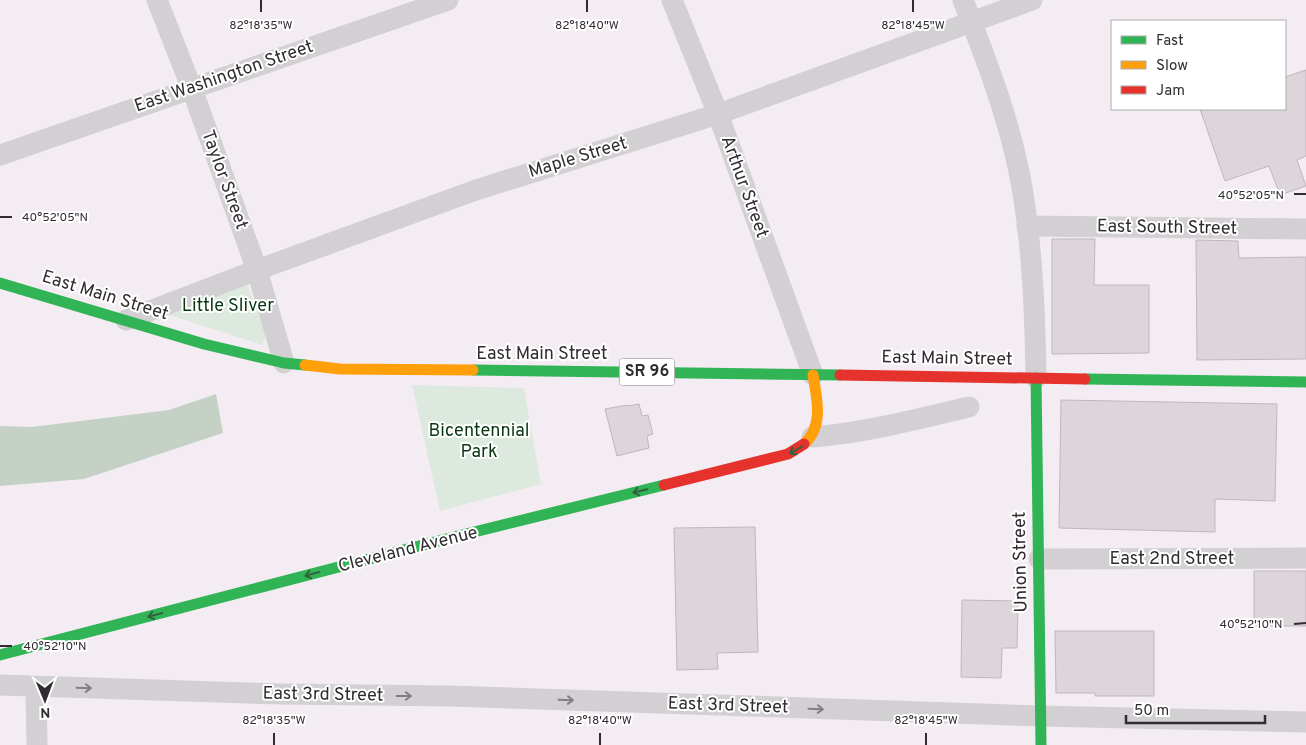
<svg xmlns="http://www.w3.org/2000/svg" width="1306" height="745" viewBox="0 0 1306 745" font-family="Overpass,sans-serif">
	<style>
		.green { fill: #dde9de }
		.forest { fill: #c5d1c5 }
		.building { fill: #dcd5d9; stroke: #beb7bb }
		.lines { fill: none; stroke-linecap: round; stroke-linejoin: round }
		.street { stroke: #d2d0d2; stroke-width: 21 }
		.fast { stroke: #30b455; stroke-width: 11 }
		.slow { stroke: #ff9f0a; stroke-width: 11 }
		.jam { stroke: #e5322d; stroke-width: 11 }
		.oneway { stroke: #31623f }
		.oneway2 { stroke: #827e82 }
		.ticks { fill: none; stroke: #312c31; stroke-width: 2 }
		.labels { text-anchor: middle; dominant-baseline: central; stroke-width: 4; stroke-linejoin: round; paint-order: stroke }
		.shield { fill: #fff; stroke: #6f6b6f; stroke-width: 1 }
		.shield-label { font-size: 16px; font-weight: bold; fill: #312c31 }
		.street-label { font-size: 18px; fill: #312c31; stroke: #fff }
		.park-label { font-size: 18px; fill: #073611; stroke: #fff }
		.ticks-label { font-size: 12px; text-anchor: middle; fill: #312c31; stroke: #fff; stroke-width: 4; stroke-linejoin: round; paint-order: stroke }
	</style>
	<rect width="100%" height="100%" fill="#f4ecf3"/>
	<g class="green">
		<path d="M 243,273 L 266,335 L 262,345 L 148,308 Z"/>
		<path d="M 412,385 L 524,388 L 541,484 L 440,511 Z"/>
	</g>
	<path class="forest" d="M 216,394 L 223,433 L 84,479 L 0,486 L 0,426 L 32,427 L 169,410 Z"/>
	<g class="building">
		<path d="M 1306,70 L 1306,156 L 1297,160 L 1306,186 L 1280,195 L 1269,166 L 1225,181 L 1200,109 L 1285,109 L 1285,77 Z"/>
		<path d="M 1052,239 L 1095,239 L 1094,285 L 1149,285 L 1149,353 L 1052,354 Z"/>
		<path d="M 1196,240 L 1238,241 L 1239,258 L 1306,257 L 1306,359 L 1197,360 Z"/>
		<path d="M 1061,400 L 1277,404 L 1275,501 L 1215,499 L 1215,532 L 1059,528 Z"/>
		<path d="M 639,404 L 642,416 L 648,415 L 653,434 L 647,436 L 649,448 L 617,456 L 605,409 L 627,405 L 628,406 Z"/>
		<path d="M 755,527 L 758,652 L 717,653 L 718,669 L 677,670 L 674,528 Z"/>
		<rect x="1254" y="571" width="52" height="55"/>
		<path d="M 962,600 L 1018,601 L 1017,648 L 1002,648 L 1001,678 L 961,677 Z"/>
		<path d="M 1055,631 L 1154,631 L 1154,696 L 1095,696 L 1095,693 L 1056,693 Z"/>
	</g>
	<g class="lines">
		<g class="street">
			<path d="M 157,0 L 192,89 L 257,270 L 284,363"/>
			<path d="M 672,0 L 718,114 L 813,375"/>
			<path d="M 963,0 C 988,64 1014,131 1024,200 C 1033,259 1035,318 1036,378"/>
			<path d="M 0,155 L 448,0"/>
			<path d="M 1027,226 L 1306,229"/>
			<path d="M 126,320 L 257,270 L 476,190 L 718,114 L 1032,0"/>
			<path d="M 812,437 C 865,433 917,419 969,407"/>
			<path d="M 1039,559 L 1306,558"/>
			<path d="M 0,685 L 281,694 L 451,696 L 1041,716 L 1306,722"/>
			<path d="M 36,687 L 37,745"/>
		</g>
		<g class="fast">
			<path d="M 0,283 L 204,344 L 284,363 L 305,365"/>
			<path d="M 473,370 L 840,375"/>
			<path d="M 1036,378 L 1041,745"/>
			<path d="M 1085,379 L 1306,382"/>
			<path d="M 0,655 L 450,538 L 664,485"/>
		</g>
		<g class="slow">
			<path d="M 305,365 L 340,369 L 473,370"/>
			<path d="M 804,444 C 824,426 817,399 813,375"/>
		</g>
		<g class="jam">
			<path d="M 840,375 L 1085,379"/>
			<path d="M 664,485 L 788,454 L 804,444"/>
		</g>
	</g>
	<defs><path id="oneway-shaft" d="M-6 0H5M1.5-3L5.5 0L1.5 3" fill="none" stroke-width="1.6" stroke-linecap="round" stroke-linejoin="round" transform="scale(1.25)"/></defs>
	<g class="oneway">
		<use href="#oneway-shaft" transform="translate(796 450) rotate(150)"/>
		<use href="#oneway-shaft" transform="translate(640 491) rotate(166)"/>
		<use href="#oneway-shaft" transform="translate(312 574) rotate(165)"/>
		<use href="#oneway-shaft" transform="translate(155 615) rotate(165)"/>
	</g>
	<g class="oneway2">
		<use href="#oneway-shaft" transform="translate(84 688) rotate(2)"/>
		<use href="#oneway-shaft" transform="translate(404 696)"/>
		<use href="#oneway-shaft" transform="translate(566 700) rotate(2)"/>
		<use href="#oneway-shaft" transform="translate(816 709) rotate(2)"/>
	</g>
	<path class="ticks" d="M 261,0 L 261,12M 587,0 L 587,12M 913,0 L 913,12M 1294,194 L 1306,194M 0,217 L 12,217M 1294,624 L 1306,623M 0,646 L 12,646M 274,733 L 274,745M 600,733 L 600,745M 926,733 L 926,745"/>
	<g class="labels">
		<rect class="shield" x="619.5" y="358.5" width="55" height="27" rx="4"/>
		<g class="shield-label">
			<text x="647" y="372">SR 96</text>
		</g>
		<g class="street-label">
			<text transform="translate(224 77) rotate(-19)">East Washington Street</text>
			<text transform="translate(578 158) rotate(-17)">Maple Street</text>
			<text transform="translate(224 180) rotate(70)">Taylor Street</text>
			<text transform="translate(744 187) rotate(70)">Arthur Street</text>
			<text transform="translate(1167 228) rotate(1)">East South Street</text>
			<text transform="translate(105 296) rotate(17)">East Main Street</text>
			<text x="542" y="354">East Main Street</text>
			<text transform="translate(947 359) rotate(1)">East Main Street</text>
			<text transform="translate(408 550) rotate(-14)">Cleveland Avenue</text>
			<text x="1172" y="559">East 2nd Street</text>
			<text transform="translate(1021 562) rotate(-91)">Union Street</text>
			<text transform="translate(323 695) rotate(1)">East 3rd Street</text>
			<text transform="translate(728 706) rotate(2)">East 3rd Street</text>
		</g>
		<g class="park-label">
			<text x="228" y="306">Little Sliver</text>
			<text x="479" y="431">Bicentennial<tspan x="479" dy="21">Park</tspan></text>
		</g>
	</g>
	<g class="ticks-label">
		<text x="261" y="29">82°18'35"W</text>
		<text x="587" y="29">82°18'40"W</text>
		<text x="913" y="29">82°18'45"W</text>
		<text x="1251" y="199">40°52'05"N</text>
		<text x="55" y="221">40°52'05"N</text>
		<text x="1251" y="628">40°52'10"N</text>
		<text x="55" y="650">40°52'10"N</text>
		<text x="274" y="724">82°18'35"W</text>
		<text x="600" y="724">82°18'40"W</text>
		<text x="926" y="724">82°18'45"W</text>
	</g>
	<rect x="1111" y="20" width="175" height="90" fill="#ffffff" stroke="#adabad"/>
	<rect x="1121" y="36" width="25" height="8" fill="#30b455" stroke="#adabad"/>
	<text x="1156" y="45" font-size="15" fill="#312c31">Fast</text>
	<rect x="1121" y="61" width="25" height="8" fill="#ff9f0a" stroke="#adabad"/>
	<text x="1156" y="70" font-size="15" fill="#312c31">Slow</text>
	<rect x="1121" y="86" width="25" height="8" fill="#e5322d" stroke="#adabad"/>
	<text x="1156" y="95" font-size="15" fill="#312c31">Jam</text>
	<g transform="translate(45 700) rotate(179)" stroke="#ffffff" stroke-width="4" paint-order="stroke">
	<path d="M0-4L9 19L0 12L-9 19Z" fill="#312c31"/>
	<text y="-8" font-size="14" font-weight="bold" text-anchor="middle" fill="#312c31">N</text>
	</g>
	<path d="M1126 715v8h139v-8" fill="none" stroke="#312c31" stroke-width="2.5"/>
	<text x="1134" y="715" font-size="15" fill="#312c31" stroke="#ffffff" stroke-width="4" paint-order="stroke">50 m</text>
</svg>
